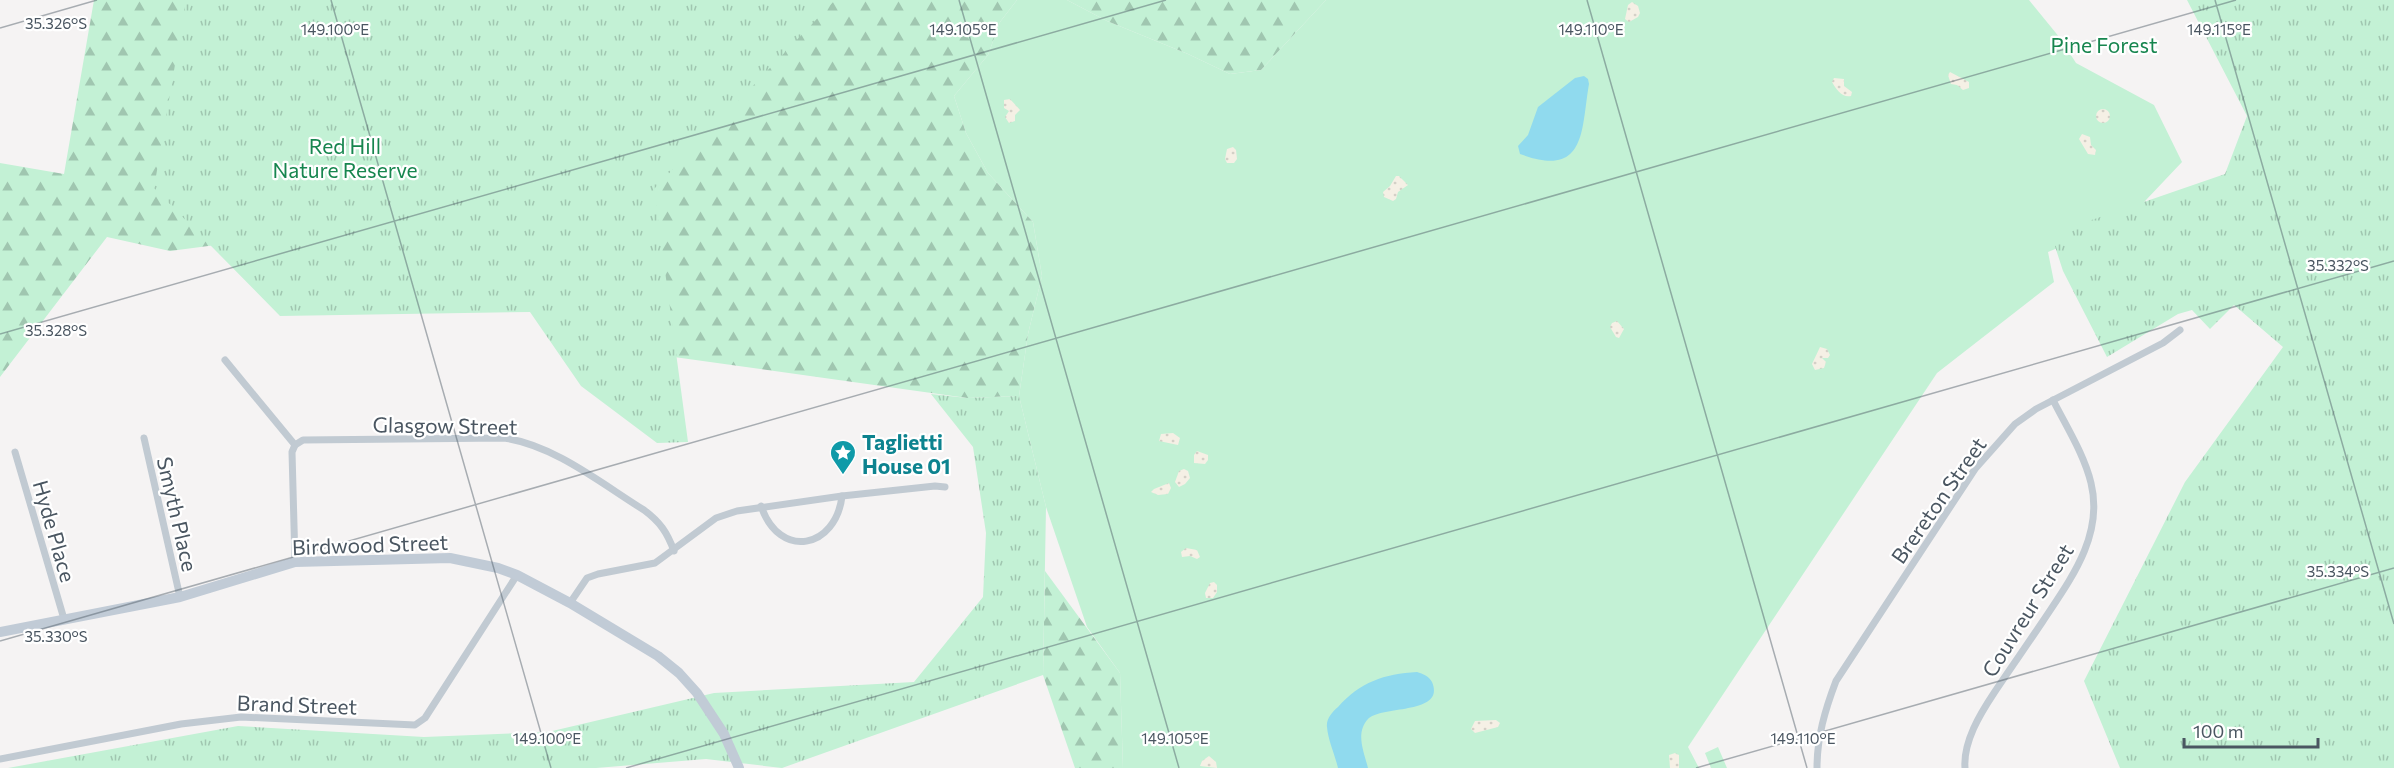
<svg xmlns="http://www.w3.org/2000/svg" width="2394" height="768" viewBox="0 0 2394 768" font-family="Commissioner,sans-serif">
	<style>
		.grass { fill: #c3f1d5 }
		.forest { fill: url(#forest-firs) }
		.sand { fill: url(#sand-dots) }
		.park { fill: url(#park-tufts) }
		.water { fill: #90daee }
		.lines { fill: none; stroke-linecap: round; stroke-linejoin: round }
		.street { stroke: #c1cad2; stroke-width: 7 }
		.secondary { stroke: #c1cbd6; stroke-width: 10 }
		.ticks { fill: none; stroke: #4a5661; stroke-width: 1.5; stroke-opacity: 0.45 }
		.labels { text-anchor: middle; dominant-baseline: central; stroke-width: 4.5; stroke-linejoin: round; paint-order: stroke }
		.park-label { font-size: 21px; fill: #17864f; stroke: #fff }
		.street-label { font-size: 21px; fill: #4a5661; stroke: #fff }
		.culture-label { font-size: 21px; font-weight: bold; fill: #0d838f; stroke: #fff; text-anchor: start }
		.ticks-label { font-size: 15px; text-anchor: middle; fill: #4a5661; stroke: #fff; stroke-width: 4.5; stroke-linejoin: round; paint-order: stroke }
	</style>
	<defs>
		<pattern id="forest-firs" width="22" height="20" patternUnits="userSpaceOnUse" patternTransform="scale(1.5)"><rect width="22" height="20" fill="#c3f1d5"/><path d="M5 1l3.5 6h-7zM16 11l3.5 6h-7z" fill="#a0c6b0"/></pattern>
		<pattern id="sand-dots" width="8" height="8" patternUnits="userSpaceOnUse" patternTransform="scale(1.5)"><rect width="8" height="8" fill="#f5f0e5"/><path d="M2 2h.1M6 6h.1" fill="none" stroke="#d4d0c7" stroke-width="1.8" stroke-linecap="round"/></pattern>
		<pattern id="park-tufts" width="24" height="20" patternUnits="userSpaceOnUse" patternTransform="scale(1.5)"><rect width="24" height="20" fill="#c3f1d5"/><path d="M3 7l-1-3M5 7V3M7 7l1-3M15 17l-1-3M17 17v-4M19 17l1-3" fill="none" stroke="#a0c6b0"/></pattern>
	</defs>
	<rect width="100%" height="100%" fill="#f5f3f3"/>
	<g class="grass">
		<path d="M 1017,0 L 1067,0 L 1107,21 L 1188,54 L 1230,74 L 1261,70 L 1326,0 L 2029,0 L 2060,38 L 2076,63 L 2154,105 L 2182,162 L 2128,219 L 2048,252 L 2054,282 L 1937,373 L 1688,747 L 1699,768 L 1123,768 L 1120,673 L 1087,627 L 1046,507 L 1019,396 L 1028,334 L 1042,276 L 1033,222 L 988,173 L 966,133 L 954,96 L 988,55 L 1000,22 Z"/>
		<path d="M 1718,747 L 1727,768 L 1711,768 L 1705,753 Z"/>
	</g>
	<g class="forest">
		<path d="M 94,0 L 1017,0 L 1000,22 L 988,55 L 954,96 L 966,133 L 988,173 L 1033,222 L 1042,276 L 1028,334 L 1019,396 L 967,398 L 674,357 L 617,337 L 276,237 L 170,251 L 107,237 L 0,377 L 0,163 L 64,174 Z"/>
		<path d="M 1067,0 L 1326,0 L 1261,70 L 1230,74 L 1188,54 L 1107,21 Z"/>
		<path d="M 1045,571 L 1120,673 L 1123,768 L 1075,768 L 1043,675 Z"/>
	</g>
	<g class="sand">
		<path d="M 1632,2 L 1638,6 L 1640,13 L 1638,17 L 1629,22 L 1625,19 L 1628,5 Z"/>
		<path d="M 1950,72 L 1969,82 L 1969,88 L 1963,90 L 1957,85 L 1951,84 L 1948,75 Z"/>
		<path d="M 1834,78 L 1844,79 L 1844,86 L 1852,92 L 1851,96 C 1842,98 1836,89 1832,82 Z"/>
		<path d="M 1010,99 L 1020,110 L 1015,115 L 1015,121 L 1009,123 L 1005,117 L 1009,111 L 1004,108 L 1004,100 Z"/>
		<circle cx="2103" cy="116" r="7"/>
		<path d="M 2082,134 L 2090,137 L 2091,145 L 2096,150 L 2095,155 L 2088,154 L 2079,139 Z"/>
		<path d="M 1233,147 L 1236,150 L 1237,159 L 1234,163 L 1227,163 L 1225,159 L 1227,149 Z"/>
		<path d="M 1396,176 L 1399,176 L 1408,185 L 1398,192 L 1396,199 L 1393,201 L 1384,197 L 1383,192 L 1390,186 Z"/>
		<path d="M 1617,321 L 1624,329 L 1619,338 L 1616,337 L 1610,327 L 1612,323 Z"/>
		<path d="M 1820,347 L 1827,349 L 1830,355 L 1828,358 L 1822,358 L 1826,362 L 1824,368 L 1815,370 L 1812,364 Z"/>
		<path d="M 1173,433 L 1180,438 L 1178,445 L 1159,441 L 1161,434 Z"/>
		<path d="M 1197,451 L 1208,455 L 1208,460 L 1205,464 L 1194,463 L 1194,455 Z"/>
		<path d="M 1184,469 L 1188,471 L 1190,478 L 1185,484 L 1179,487 L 1175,482 L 1179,471 Z"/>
		<path d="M 1169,483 L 1171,488 L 1168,494 L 1158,495 L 1151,492 L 1154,489 Z"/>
		<path d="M 1186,548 L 1197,550 L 1200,557 L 1197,559 L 1190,556 L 1182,557 L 1181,552 Z"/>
		<path d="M 1214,582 L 1217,585 L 1217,592 L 1213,598 L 1206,598 L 1205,593 L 1210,583 Z"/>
		<path d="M 1496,720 L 1500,723 L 1498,727 L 1475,733 L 1471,729 L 1475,721 Z"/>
		<path d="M 1675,753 L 1679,755 L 1679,768 L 1670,768 L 1669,755 Z"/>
		<path d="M 1209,756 L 1216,762 L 1217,768 L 1200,766 L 1202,761 Z"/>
	</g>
	<g class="park">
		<path d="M 186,0 L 835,0 L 654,189 L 688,442 L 657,443 L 581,386 L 530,312 L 280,316 L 154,188 Z"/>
		<path d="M 2187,0 L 2394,0 L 2394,768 L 2120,768 L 2084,681 L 2185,482 L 2283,347 L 2234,305 L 2210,329 L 2192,310 L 2178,314 L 2107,357 L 2063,271 L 2051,234 L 2225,174 L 2247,116 Z"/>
		<path d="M 931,394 L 967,398 L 1019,396 L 1046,507 L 1043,675 L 782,768 L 706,759 L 596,768 L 8,768 L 238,726 L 424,737 L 548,732 L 714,693 L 914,682 L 983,597 L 986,533 L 973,447 Z"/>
	</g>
	<g class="water">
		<path d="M 1584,76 L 1588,79 L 1589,84 C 1581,130 1587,179 1520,154 L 1518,146 L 1528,135 L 1538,107 L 1575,78 Z"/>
		<path d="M 1417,672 C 1423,674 1429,676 1432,682 C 1446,715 1381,705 1368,719 C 1355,733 1364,752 1368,768 L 1338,768 C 1335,755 1328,740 1327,727 C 1326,719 1332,712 1338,707 C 1360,682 1384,674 1417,672 Z"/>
	</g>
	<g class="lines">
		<g class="street">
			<path d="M 225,360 L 295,445"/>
			<path d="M 144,438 L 180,597"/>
			<path d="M 15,452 L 64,619"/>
			<path d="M 761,506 C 780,561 836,548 842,496"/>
			<path d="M 295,562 L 292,452 L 295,445 L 303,440 L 504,438 C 554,445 602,484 644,510 C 660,522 667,532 674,551"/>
			<path d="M 570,603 L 587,578 L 598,574 L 655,563 L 716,518 L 737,511 L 842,496 L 935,486 L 945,487"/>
			<path d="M 0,759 L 181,724 L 241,717 L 415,725 L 425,718 L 517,575"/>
			<path d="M 1817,768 C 1817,737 1825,710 1836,681 L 1975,469 L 2015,424 L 2036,409 L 2163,343 L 2180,330"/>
			<path d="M 1965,768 C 1963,742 1980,714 1994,693 C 2010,669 2027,645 2043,621 C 2070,580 2104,536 2091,483 C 2084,454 2066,426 2053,400"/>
		</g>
		<path class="secondary" d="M 0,632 L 180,597 L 295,562 L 450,558 L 498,568 L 517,575 L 570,603 L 658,656 L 679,673 L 697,693 L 724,734 L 739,768"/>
	</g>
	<path class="ticks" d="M 331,0 L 551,768M 959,0 L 1179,768M 1587,0 L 1807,768M 2215,0 L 2394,624M 0,28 L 97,0M 0,334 L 1166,0M 0,641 L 2236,0M 626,768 L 2394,261M 1696,768 L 2394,568"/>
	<defs>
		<symbol id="sight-pin" viewBox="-11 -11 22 30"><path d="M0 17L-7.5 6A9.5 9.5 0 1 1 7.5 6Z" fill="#0f9aa8" stroke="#fff"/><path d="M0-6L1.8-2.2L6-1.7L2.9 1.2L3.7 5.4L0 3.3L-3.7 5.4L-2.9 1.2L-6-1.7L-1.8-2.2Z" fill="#fff"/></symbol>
	</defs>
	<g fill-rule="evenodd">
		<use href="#sight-pin" x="828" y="438" width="30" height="40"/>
	</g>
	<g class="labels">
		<g class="park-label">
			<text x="2104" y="44">Pine Forest</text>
			<text x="345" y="145">Red Hill<tspan x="345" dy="24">Nature Reserve</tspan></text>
		</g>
		<g class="street-label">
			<text transform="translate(445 425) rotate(1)">Glasgow Street</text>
			<text transform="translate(1938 500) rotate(-55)">Brereton Street</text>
			<text transform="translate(178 514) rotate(77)">Smyth Place</text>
			<text transform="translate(55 531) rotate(74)">Hyde Place</text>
			<text transform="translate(370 544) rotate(-2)">Birdwood Street</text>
			<text transform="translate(2027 610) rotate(-58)">Couvreur Street</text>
			<text transform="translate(297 704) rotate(2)">Brand Street</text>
		</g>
		<g class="culture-label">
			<text x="862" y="441">Taglietti<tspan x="862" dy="24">House 01</tspan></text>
		</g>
	</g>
	<g class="ticks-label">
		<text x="56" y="29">35.326°S</text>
		<text x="335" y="35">149.100°E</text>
		<text x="963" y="35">149.105°E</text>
		<text x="1591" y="35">149.110°E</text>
		<text x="2219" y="35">149.115°E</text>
		<text x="2338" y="271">35.332°S</text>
		<text x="56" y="336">35.328°S</text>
		<text x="2338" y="577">35.334°S</text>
		<text x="56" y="642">35.330°S</text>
		<text x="547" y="744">149.100°E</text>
		<text x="1175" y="744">149.105°E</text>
		<text x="1803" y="744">149.110°E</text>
	</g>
	<path d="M2184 738v9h134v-9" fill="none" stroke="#4a5661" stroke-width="3"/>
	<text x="2193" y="738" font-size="18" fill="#4a5661" stroke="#ffffff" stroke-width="4.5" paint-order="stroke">100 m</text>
</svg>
